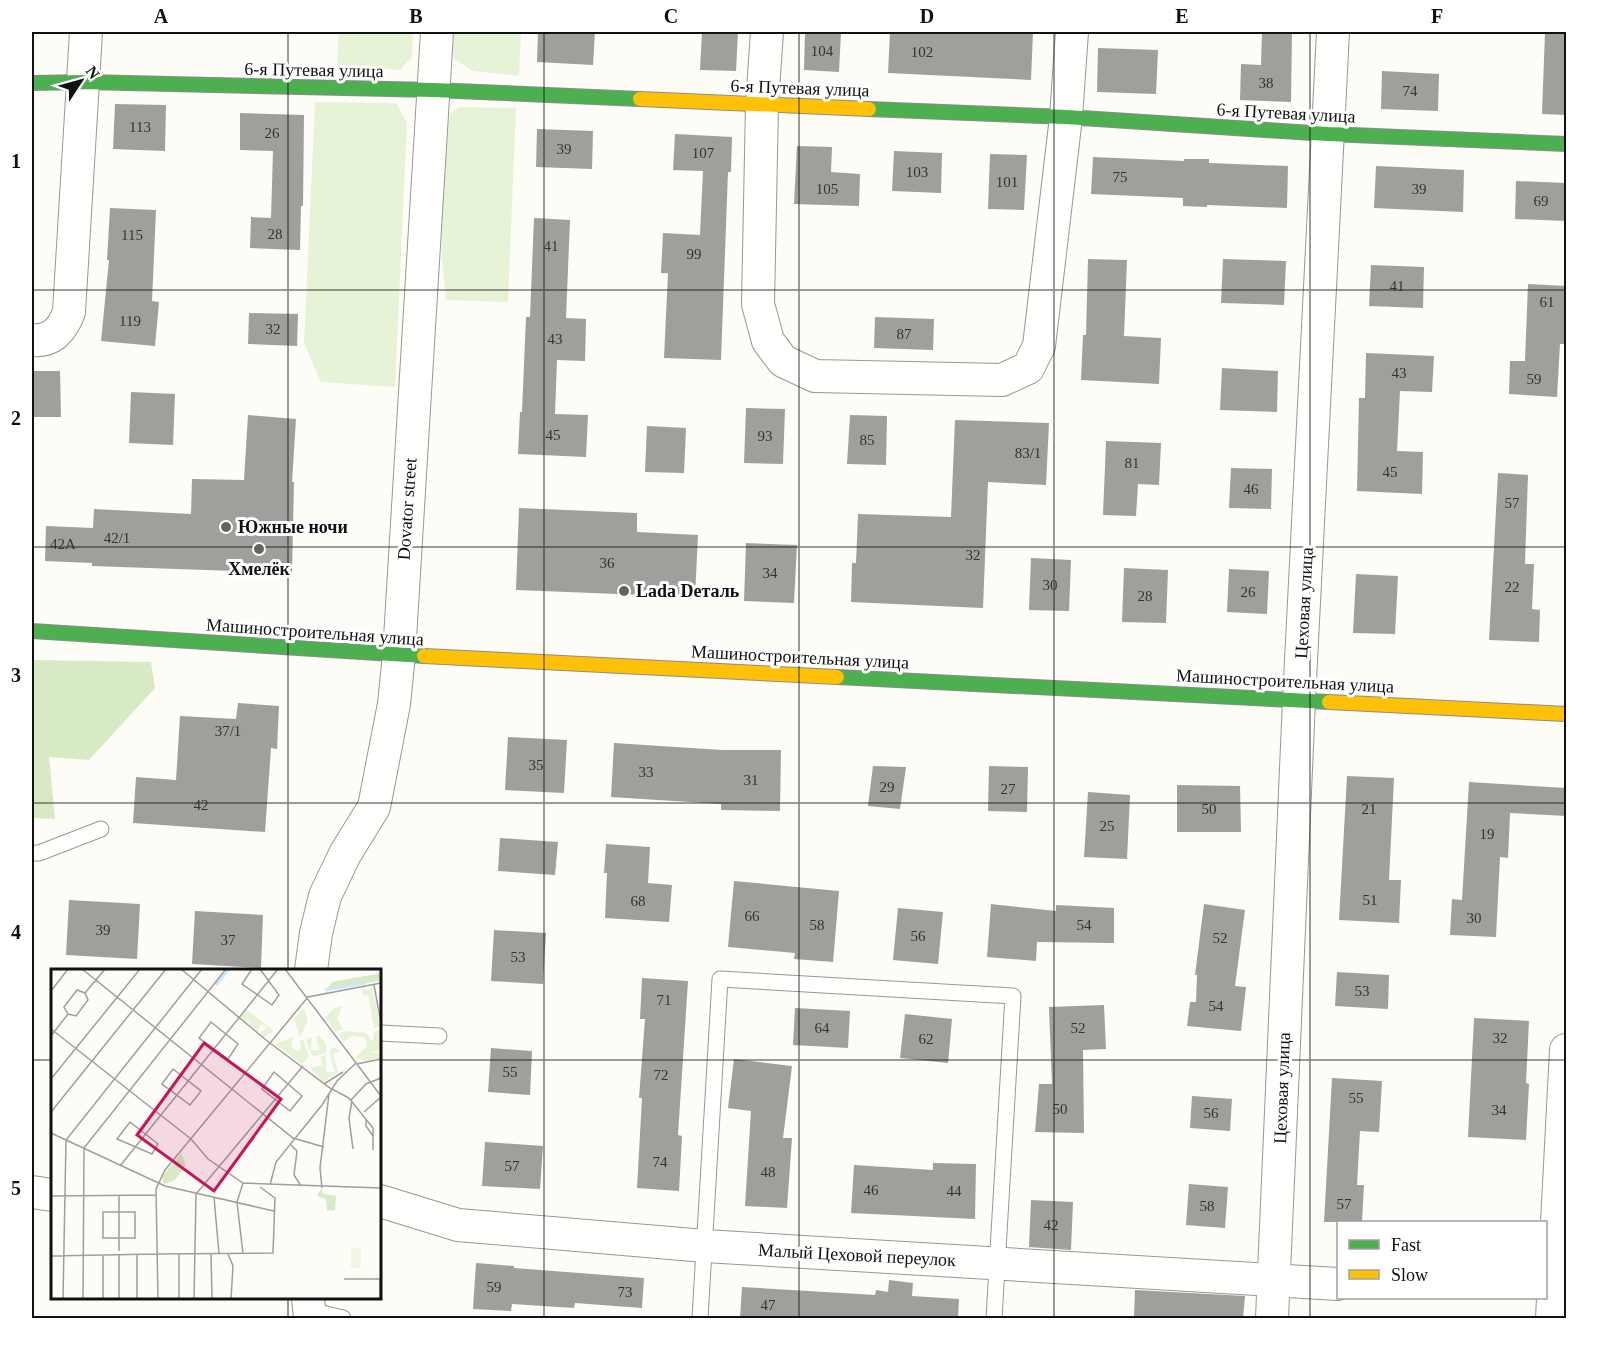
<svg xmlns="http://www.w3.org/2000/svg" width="1598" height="1350" viewBox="0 0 1598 1350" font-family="'Times New Roman',serif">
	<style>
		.green { fill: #e7f3d7 }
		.forest { fill: #d8eac5 }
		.building { fill: #a19f9c }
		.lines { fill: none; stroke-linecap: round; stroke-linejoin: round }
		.lane-casing { stroke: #979795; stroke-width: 17 }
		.street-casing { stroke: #979795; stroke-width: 34 }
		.fast-casing { stroke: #8e8d8b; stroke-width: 16 }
		.slow-casing { stroke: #8e8d8b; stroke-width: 16 }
		.lane { stroke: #fffffe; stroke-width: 15 }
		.street { stroke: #fffffe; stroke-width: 32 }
		.fast { stroke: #4caf50; stroke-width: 14 }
		.slow { stroke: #ffc107; stroke-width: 14 }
		.grid { fill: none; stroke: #111; stroke-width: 1.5; stroke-opacity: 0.55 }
		.poi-dot { fill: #646362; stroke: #fff; stroke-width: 2 }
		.labels { text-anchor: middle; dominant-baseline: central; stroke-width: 6; stroke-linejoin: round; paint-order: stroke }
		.number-label { font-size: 15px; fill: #353434 }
		.street-label { font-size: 18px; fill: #111; stroke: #fff }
		.poi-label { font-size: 18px; font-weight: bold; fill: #111; stroke: #fff; text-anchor: start }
		.inset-river { fill: none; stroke: #cde8f7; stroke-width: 3 }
		.inset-road { fill: none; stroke: #9f9e9b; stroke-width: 1.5 }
		.view { fill: #c2185b; fill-opacity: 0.15; stroke: #c2185b; stroke-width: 3 }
		.inset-edge { fill: none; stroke: #111; stroke-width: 3 }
		.neatline { fill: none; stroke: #111; stroke-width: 2 }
		.grid-label { font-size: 20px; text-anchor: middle; font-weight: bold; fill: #111 }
	</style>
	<rect width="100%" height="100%" fill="#fdfcf7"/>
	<g class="green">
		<path d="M 339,32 L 413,32 L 412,57 L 400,70 L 337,65 Z"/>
		<path d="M 454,32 L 521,32 L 519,76 L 473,71 L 453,58 Z"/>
		<path d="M 315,102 L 396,103 L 407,123 L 395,387 L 321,382 L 304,343 Z"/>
		<path d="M 460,107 L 516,108 L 508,302 L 446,300 L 442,260 L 441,198 L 450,113 Z"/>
	</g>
	<path class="forest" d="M 32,660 L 151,662 L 155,688 L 89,760 L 49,757 L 55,819 L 32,818 Z"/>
	<g class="building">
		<path d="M 538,32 L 595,32 L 593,65 L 537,62 Z"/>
		<path d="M 702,32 L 738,32 L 736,71 L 700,70 Z"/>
		<path d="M 805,32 L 841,32 L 839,72 L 804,70 Z"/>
		<path d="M 890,32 L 1033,32 L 1031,80 L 888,73 Z"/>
		<path d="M 1262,32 L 1292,32 L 1291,102 L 1240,100 L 1241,64 L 1261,65 Z"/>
		<path d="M 1545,32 L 1566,32 L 1566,115 L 1542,114 Z"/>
		<path d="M 1098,48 L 1158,50 L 1156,94 L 1097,92 Z"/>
		<path d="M 1382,71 L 1439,74 L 1438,111 L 1381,109 Z"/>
		<path d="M 115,104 L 166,105 L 165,151 L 113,149 Z"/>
		<path d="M 240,113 L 304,115 L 303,206 L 301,206 L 300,250 L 250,248 L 251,217 L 271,218 L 273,151 L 240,150 Z"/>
		<path d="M 537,129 L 593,131 L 592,169 L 536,167 Z"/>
		<path d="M 675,134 L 732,137 L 731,172 L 728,172 L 721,360 L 664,358 L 668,273 L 661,273 L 663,233 L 700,235 L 703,171 L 673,170 Z"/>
		<path d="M 797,146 L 832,147 L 831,172 L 860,174 L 859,206 L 794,204 Z"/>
		<path d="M 894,151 L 942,153 L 941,193 L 892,191 Z"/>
		<path d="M 990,154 L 1027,155 L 1024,210 L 988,209 Z"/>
		<path d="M 1093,157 L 1184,161 L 1184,159 L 1209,159 L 1209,163 L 1288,166 L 1287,208 L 1207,205 L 1207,207 L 1183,206 L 1183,198 L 1091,194 Z"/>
		<path d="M 1376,166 L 1464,170 L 1463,212 L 1374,208 Z"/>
		<path d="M 1516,181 L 1566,183 L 1566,221 L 1515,219 Z"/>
		<path d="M 110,208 L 156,210 L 152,301 L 159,302 L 155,346 L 101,341 L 109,260 L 107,260 Z"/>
		<path d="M 534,218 L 570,220 L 566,318 L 586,319 L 585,361 L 557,360 L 555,414 L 588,415 L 586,457 L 518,454 L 520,412 L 522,412 L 526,317 L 530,317 Z"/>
		<path d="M 1088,259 L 1127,260 L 1124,336 L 1161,338 L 1159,384 L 1081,380 L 1083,335 L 1086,335 Z"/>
		<path d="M 1223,259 L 1286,261 L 1284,305 L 1221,303 Z"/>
		<path d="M 1371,265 L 1424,267 L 1423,308 L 1369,306 Z"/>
		<path d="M 1528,284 L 1566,286 L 1565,344 L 1560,344 L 1557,397 L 1509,394 L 1510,361 L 1525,361 Z"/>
		<path d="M 249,313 L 298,314 L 297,346 L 248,344 Z"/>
		<path d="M 875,317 L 934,319 L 933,350 L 874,348 Z"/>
		<path d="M 1366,353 L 1434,356 L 1432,392 L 1400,391 L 1397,451 L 1423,452 L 1422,494 L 1357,491 L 1359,398 L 1365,398 Z"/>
		<path d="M 1222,368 L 1278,371 L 1277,412 L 1220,410 Z"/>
		<path d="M 32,371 L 60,371 L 61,417 L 32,417 Z"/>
		<path d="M 131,392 L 175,394 L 173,445 L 129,443 Z"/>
		<path d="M 746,408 L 785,409 L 783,464 L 744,463 Z"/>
		<path d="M 248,415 L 296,419 L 292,482 L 294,482 L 292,573 L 92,566 L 92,563 L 45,561 L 46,526 L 93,528 L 94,509 L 191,514 L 192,479 L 244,480 Z"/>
		<path d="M 850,415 L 887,416 L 886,465 L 847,464 Z"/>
		<path d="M 955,420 L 1049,423 L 1046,485 L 988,482 L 983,608 L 851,602 L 852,563 L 856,563 L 858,514 L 951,517 Z"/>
		<path d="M 647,426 L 686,428 L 684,473 L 645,472 Z"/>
		<path d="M 1106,441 L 1161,443 L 1159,485 L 1138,484 L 1136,516 L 1103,515 Z"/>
		<path d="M 1231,468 L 1272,469 L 1271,509 L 1229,508 Z"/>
		<path d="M 1498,473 L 1528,475 L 1525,564 L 1534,564 L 1532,609 L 1540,610 L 1539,642 L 1489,640 Z"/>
		<path d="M 519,508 L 637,513 L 637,532 L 698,535 L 695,597 L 516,590 Z"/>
		<path d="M 746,543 L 797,545 L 794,603 L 744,601 Z"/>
		<path d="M 1031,558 L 1071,560 L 1069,611 L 1029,610 Z"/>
		<path d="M 1124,568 L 1168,570 L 1166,623 L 1122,622 Z"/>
		<path d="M 1229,569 L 1269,571 L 1267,614 L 1227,612 Z"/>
		<path d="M 1356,574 L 1398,576 L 1395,634 L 1353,633 Z"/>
		<path d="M 238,703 L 279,706 L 277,749 L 271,748 L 265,832 L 133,823 L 136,777 L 176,780 L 180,716 L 236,719 Z"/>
		<path d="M 508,737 L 567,740 L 564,793 L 505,790 Z"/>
		<path d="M 614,743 L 722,750 L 781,750 L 780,811 L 721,810 L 721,804 L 611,797 Z"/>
		<path d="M 873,766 L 906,767 L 900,809 L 868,806 Z"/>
		<path d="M 989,766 L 1028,767 L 1027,812 L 988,811 Z"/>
		<path d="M 1347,776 L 1394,778 L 1389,880 L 1401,880 L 1399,923 L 1339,920 Z"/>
		<path d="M 1469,782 L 1566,788 L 1566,816 L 1510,813 L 1508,858 L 1500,857 L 1496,937 L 1450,935 L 1452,899 L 1462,900 Z"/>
		<path d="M 1177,785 L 1240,786 L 1241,832 L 1177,832 Z"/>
		<path d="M 1088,792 L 1130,795 L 1127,859 L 1084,857 Z"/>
		<path d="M 500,838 L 558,842 L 555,875 L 498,871 Z"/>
		<path d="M 606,844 L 650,847 L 648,883 L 672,885 L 669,922 L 605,918 L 607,873 L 604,873 Z"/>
		<path d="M 734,881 L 839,891 L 833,962 L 794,959 L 795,953 L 728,947 Z"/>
		<path d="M 69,900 L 140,904 L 137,959 L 66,955 Z"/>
		<path d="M 991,904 L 1056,911 L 1056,905 L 1114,908 L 1114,943 L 1037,942 L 1036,961 L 987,957 Z"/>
		<path d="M 1204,904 L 1245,910 L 1235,986 L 1246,987 L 1241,1031 L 1187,1026 L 1190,1002 L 1196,1002 L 1197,975 L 1195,975 Z"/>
		<path d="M 898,908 L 943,912 L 938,964 L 893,960 Z"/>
		<path d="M 195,911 L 263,915 L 261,968 L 192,964 Z"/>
		<path d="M 494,930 L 546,933 L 543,984 L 491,981 Z"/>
		<path d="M 1337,972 L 1389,975 L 1388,1009 L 1335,1006 Z"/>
		<path d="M 642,978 L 688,981 L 678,1135 L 682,1136 L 679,1191 L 637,1188 L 642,1098 L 639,1098 L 645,1019 L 640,1019 Z"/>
		<path d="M 1104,1005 L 1106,1049 L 1083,1050 L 1084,1133 L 1035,1132 L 1039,1084 L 1052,1084 L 1049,1007 Z"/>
		<path d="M 795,1008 L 850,1011 L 848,1048 L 793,1045 Z"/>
		<path d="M 905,1014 L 952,1019 L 948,1063 L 900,1058 Z"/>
		<path d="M 1474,1018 L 1529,1021 L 1526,1083 L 1529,1084 L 1526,1140 L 1468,1137 Z"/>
		<path d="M 491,1048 L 532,1051 L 530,1095 L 488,1092 Z"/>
		<path d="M 734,1059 L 792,1066 L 783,1138 L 792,1138 L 787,1208 L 745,1206 L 751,1111 L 728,1108 Z"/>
		<path d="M 1332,1078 L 1382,1081 L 1379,1132 L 1360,1131 L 1357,1185 L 1364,1185 L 1362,1222 L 1324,1222 Z"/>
		<path d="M 1192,1096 L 1232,1099 L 1230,1131 L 1190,1128 Z"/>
		<path d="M 485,1142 L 543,1146 L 540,1189 L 482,1186 Z"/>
		<path d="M 933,1163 L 976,1164 L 975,1219 L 851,1213 L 854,1165 L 933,1170 Z"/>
		<path d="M 1189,1184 L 1228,1187 L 1225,1228 L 1186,1225 Z"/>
		<path d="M 1031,1200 L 1073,1202 L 1071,1250 L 1029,1247 Z"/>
		<path d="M 476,1263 L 514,1266 L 514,1268 L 644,1278 L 642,1308 L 575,1303 L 574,1308 L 512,1304 L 511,1311 L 473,1309 Z"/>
		<path d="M 889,1280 L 913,1283 L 912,1296 L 959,1299 L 958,1318 L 740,1318 L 742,1287 L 875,1295 L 876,1290 L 888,1292 Z"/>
		<path d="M 1135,1290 L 1245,1296 L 1243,1318 L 1134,1317 Z"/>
	</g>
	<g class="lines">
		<defs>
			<g id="lane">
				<path d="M 32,853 L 39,853 L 101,829"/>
				<path d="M 380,1033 L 439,1036"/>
				<path d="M 309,1310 L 343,1318"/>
				<path d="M 700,1318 L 720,979 L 1013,996 L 994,1318"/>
			</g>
			<g id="street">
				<path d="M 767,32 L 762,104 L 758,304 L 768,341 L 783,361 L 815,376 L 1002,380 L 1028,368 L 1039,346 L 1066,117 L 1072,32"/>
				<path d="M 32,340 C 52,342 62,330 69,312 L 86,32"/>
				<path d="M 311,970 L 316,933 L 325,896 L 345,854 L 374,807 L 394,704 L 399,655 L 437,32"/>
				<path d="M 32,1192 L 52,1195"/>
				<path d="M 380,1201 L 458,1225 L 705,1246 L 1338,1284"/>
				<path d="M 308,1298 L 310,1318"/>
				<path d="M 1272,1318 L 1299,700 L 1333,32"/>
				<path d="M 1552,1318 L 1566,1050"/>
			</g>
			<g id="fast">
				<path d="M 32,83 L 84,82 L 433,90 L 640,99"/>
				<path d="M 869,109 L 1066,117 L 1328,134 L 1566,144"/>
				<path d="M 32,631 L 424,656"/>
				<path d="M 837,677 L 1329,702"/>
			</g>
			<g id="slow">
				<path d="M 640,99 L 869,109"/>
				<path d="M 424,656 L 837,677"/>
				<path d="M 1329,702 L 1566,714"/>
			</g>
		</defs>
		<use href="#lane" class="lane-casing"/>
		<use href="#street" class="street-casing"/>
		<use href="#fast" class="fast-casing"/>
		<use href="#slow" class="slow-casing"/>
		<use href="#lane" class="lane"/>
		<use href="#street" class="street"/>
		<use href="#fast" class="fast"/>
		<use href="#slow" class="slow"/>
	</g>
	<path class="grid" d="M 288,32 L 288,970M 544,32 L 544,1318M 799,32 L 799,1318M 1054,32 L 1054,1318M 1310,32 L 1310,1318M 32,290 L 1566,290M 32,547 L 1566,547M 32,803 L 1566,803M 32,1060 L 52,1060M 380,1060 L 1566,1060M 288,1298 L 288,1318"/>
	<g class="poi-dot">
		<circle cx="226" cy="527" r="6"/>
		<circle cx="259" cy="549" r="6"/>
		<circle cx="624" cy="591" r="6"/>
	</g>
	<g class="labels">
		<g class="number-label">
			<text x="822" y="51">104</text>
			<text x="922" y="52">102</text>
			<text x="1266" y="83">38</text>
			<text x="1410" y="91">74</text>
			<text x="140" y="127">113</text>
			<text x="272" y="133">26</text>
			<text x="564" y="149">39</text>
			<text x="703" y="153">107</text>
			<text x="917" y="172">103</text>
			<text x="1120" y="177">75</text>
			<text x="1007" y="182">101</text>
			<text x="827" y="189">105</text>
			<text x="1419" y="189">39</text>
			<text x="1541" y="201">69</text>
			<text x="275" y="234">28</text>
			<text x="132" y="235">115</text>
			<text x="551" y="246">41</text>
			<text x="694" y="254">99</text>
			<text x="1397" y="286">41</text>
			<text x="1547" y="302">61</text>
			<text x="130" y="321">119</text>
			<text x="273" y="329">32</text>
			<text x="904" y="334">87</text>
			<text x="555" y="339">43</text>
			<text x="1399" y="373">43</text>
			<text x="1534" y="379">59</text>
			<text x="553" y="435">45</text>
			<text x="765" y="436">93</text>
			<text x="867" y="440">85</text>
			<text x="1028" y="453">83/1</text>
			<text x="1132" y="463">81</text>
			<text x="1390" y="472">45</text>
			<text x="1251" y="489">46</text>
			<text x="1512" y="503">57</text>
			<text x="117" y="538">42/1</text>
			<text x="63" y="544">42А</text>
			<text x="973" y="555">32</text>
			<text x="607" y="563">36</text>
			<text x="770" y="573">34</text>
			<text x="1050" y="585">30</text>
			<text x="1512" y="587">22</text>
			<text x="1248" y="592">26</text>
			<text x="1145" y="596">28</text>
			<text x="228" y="731">37/1</text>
			<text x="536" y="765">35</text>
			<text x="646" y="772">33</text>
			<text x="751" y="780">31</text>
			<text x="887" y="787">29</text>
			<text x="1008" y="789">27</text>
			<text x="201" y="805">42</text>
			<text x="1209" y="809">50</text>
			<text x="1369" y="809">21</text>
			<text x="1107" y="826">25</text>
			<text x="1487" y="834">19</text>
			<text x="1370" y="900">51</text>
			<text x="638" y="901">68</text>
			<text x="752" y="916">66</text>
			<text x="1474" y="918">30</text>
			<text x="817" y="925">58</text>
			<text x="1084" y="925">54</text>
			<text x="103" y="930">39</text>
			<text x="918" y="936">56</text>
			<text x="1220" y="938">52</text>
			<text x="228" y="940">37</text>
			<text x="518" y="957">53</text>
			<text x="1362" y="991">53</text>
			<text x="664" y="1000">71</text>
			<text x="1216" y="1006">54</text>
			<text x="822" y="1028">64</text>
			<text x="1078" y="1028">52</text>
			<text x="1500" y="1038">32</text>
			<text x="926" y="1039">62</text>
			<text x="510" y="1072">55</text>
			<text x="661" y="1075">72</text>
			<text x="1356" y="1098">55</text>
			<text x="1060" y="1109">50</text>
			<text x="1499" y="1110">34</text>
			<text x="1211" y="1113">56</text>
			<text x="660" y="1162">74</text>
			<text x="512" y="1166">57</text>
			<text x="768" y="1172">48</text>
			<text x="871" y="1190">46</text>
			<text x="954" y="1191">44</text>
			<text x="1344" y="1204">57</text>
			<text x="1207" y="1206">58</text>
			<text x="1051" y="1225">42</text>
			<text x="494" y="1287">59</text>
			<text x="625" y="1292">73</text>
			<text x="768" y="1305">47</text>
		</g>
		<g class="street-label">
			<text transform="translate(314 70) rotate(1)">6-я Путевая улица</text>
			<text transform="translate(800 88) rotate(2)">6-я Путевая улица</text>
			<text transform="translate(1286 113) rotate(3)">6-я Путевая улица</text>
			<text transform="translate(407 509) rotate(-86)">Dovator street</text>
			<text transform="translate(1304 603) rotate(-87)">Цеховая улица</text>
			<text transform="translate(315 632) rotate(4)">Машиностроительная улица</text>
			<text transform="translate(800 657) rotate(3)">Машиностроительная улица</text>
			<text transform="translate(1285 681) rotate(3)">Машиностроительная улица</text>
			<text transform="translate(1282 1088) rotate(-88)">Цеховая улица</text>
			<text transform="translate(857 1255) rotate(3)">Малый Цеховой переулок</text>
		</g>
		<g class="poi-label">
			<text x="238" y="527">Южные ночи</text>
			<text x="259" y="569" text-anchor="middle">Хмелёк</text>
			<text x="636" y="591">Lada Dеталь</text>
		</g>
	</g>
	<g transform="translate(51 969)">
		<rect width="330" height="330" fill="#fdfcf7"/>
		<path d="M 322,20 L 323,24 L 316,25 L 323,25 L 329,58 L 319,60 L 323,58 L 317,26 L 313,27 L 311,21 ZM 291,37 L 286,50 L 292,60 L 284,63 L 275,48 L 283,39 ZM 253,39 L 257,52 L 249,68 L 243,49 ZM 195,40 L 222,61 L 221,63 L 213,68 L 209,64 L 216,59 L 210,55 L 207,63 L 198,55 L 200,51 L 196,54 L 189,49 ZM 329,60 L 330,82 L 319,83 L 330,85 L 330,89 L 315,92 L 304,89 L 316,77 L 314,69 L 302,67 L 292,72 L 288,66 L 293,62 L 315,64 L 322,73 L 323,63 ZM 268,66 L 275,75 L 275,84 L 262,88 L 255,71 L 261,68 L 260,81 L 268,81 L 265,68 ZM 242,68 L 240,77 L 246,82 L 250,80 L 249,71 L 252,71 L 258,88 L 251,95 L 224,75 ZM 282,78 L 290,82 L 282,85 L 287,103 L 272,113 L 259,99 L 271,96 L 269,88 L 275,86 L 275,103 L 284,103 L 278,83 Z" fill="#e7f3d7"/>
		<path d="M 330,4 L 330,12 L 276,20 L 281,13 ZM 130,184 L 135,196 L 124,211 L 113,215 L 111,208 ZM 270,220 L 272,225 L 285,227 L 284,241 L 276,242 L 275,230 L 266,227 Z" fill="#d8eac5"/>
		<path d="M 300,279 L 310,279 L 310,298 L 300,299 Z" fill="#f0f6e1"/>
		<path class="inset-river" d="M 165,16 L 178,0M 274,21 L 314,14"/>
		<path class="inset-road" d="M 31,0 L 242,169 L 273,178M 130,0 L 215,71 L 279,119 L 298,129 L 322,159 L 322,181M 201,0 L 191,15 L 221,36 L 228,26 L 209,0M 234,0 L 330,127M 323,16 L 330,54M 0,22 L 17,0M 17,45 L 25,47 L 37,31 L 34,24 L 54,0M 160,53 L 187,75 L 177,90 L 148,69 ZM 0,60 L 140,170 L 157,190 L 192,214 L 330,219M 0,67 L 17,45 L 13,38 L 26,21 L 34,24M 306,95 L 330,90M 122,100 L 150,122 L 139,136 L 111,115 ZM 223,103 L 251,127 L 239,142 L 211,120 ZM 0,110 L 89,0M 273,115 L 292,103M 300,131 L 315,115 L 330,109M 301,132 L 298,149 L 302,180M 0,143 L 115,0M 313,143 L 330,128M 315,150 L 315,157 L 322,167M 79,153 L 107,175 L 101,185 L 66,170 ZM 0,164 L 114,217 L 223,242M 240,176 L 246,182 L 243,206 L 250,217M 69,197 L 227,0M 219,216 L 225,193 L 271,136 L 286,112 L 305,94M 271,219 L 269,199 L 278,125M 0,227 L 105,226M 163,228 L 168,285M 52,243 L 84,243 L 84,269 L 52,269 ZM 68,282 L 68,226M 106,285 L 222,284 L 224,229 L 209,218M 160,285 L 161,330M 177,285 L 182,297 L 180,330M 192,285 L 186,233 L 192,214M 52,286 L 52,330M 68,286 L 68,330M 86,286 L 86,330M 0,287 L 106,285M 293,310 L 330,310M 329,310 L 329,330M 12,330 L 15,171 L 151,0M 32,330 L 33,179 L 175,0M 107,330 L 105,220 L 114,201 L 257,28 L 330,14M 128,330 L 128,285M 143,330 L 145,225 L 252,97"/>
		<path class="view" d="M 153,74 L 230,130 L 163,222 L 86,166 Z"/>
		<rect width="330" height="330" class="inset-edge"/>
	</g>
	<rect width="1598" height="1350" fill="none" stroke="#ffffff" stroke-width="66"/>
	<rect x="1337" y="1221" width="210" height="78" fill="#ffffff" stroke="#a0a0a0" stroke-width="1.5"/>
	<rect x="1349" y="1240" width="30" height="9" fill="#4caf50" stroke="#a0a0a0" stroke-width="1.5"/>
	<text x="1391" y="1251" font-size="18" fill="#111111">Fast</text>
	<rect x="1349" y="1270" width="30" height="9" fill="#ffc107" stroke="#a0a0a0" stroke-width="1.5"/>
	<text x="1391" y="1281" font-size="18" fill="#111111">Slow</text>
	<g transform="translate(81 81) rotate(54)" stroke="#ffffff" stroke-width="4.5" paint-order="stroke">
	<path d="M0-4.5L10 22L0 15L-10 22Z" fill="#111111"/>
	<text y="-9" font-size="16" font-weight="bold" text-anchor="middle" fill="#111111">N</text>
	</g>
	<rect x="33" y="33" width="1532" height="1284" class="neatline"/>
	<g class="grid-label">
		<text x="161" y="23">A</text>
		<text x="416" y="23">B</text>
		<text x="671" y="23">C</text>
		<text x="927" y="23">D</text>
		<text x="1182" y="23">E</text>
		<text x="1437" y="23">F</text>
		<text x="16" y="168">1</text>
		<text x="16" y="425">2</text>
		<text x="16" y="682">3</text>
		<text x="16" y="939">4</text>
		<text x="16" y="1195">5</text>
	</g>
</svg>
